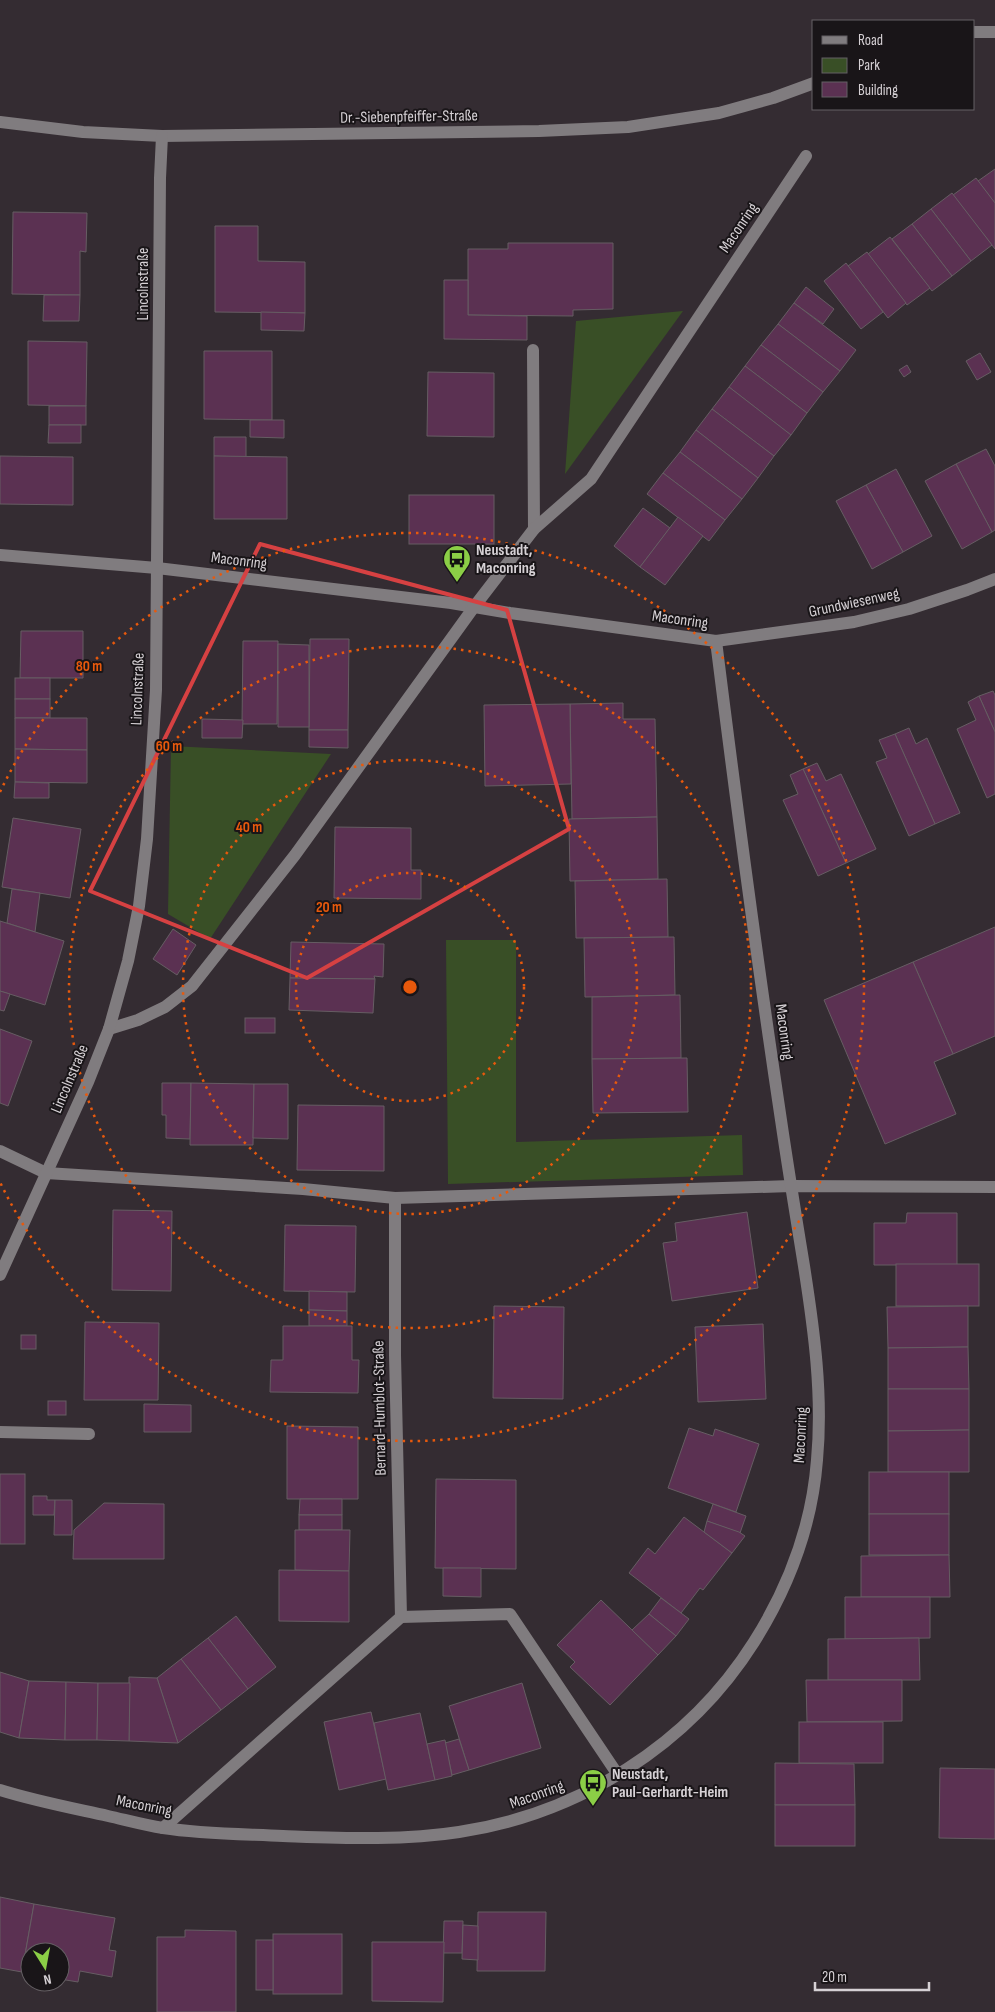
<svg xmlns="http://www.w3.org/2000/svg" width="995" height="2012" viewBox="0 0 995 2012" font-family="'Sofia Sans Condensed',sans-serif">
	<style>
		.green { fill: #394f26 }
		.building { fill: #5b3152; stroke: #665d63 }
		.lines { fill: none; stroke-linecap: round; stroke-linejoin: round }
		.minor { stroke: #807c7f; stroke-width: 12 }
		.marked { fill: none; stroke: #d64142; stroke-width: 4; stroke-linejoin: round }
		.ring { fill: none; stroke: #e8590c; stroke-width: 2.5; stroke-dasharray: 2.5 5 }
		.labels { text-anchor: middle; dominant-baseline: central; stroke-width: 4; stroke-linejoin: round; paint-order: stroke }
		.street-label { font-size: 16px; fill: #d6d1d5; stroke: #191518 }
		.poi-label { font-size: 16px; font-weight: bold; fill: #d6d1d5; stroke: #191518; text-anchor: start }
		.centre { fill: #e8590c; stroke: #191518; stroke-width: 2.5 }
		.ring-label { font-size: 15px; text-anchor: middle; font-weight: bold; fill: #e8590c; stroke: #191518; stroke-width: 4; stroke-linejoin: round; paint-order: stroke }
	</style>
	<rect width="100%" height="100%" fill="#342c32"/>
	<g class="green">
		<path d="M 683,311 L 565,474 L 576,321 Z"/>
		<path d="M 171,746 L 331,754 L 210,939 L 168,914 Z"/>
		<path d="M 446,940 L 516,940 L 516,1142 L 742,1135 L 743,1175 L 448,1184 Z"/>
	</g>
	<g class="building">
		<path d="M 995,169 L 995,203 L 978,181 Z"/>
		<path d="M 976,178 L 995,203 L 995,249 L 953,195 Z"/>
		<path d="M 952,193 L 992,245 L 971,261 L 931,209 Z"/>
		<path d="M 931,209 L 971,261 L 952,276 L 912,224 Z"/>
		<path d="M 13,212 L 87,213 L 86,252 L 80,251 L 80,295 L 12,294 Z"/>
		<path d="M 912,224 L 952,276 L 932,291 L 892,239 Z"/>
		<path d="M 215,226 L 258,226 L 258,261 L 305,262 L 305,313 L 215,312 Z"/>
		<path d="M 890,237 L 930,288 L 907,305 L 868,254 Z"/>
		<path d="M 508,243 L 613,243 L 613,309 L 573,310 L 573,316 L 468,315 L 468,249 L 508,249 Z"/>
		<path d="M 867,252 L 906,303 L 888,318 L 848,266 Z"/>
		<path d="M 846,263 L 883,312 L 861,329 L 824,281 Z"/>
		<path d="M 444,280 L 468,280 L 468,315 L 527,316 L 527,340 L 444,339 Z"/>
		<path d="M 806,287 L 834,309 L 823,324 L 794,303 Z"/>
		<path d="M 44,295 L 80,295 L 79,321 L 43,321 Z"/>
		<path d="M 794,303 L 856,350 L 840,371 L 778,324 Z"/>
		<path d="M 261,312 L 305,313 L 304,331 L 261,330 Z"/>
		<path d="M 778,324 L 840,371 L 823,392 L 761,345 Z"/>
		<path d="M 28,341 L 87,342 L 86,406 L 28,405 Z"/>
		<path d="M 761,345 L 823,392 L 807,413 L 745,366 Z"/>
		<path d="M 204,351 L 272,351 L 272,420 L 204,419 Z"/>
		<path d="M 980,353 L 991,372 L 977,380 L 966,361 Z"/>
		<path d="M 907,365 L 911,372 L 904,377 L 899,370 Z"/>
		<path d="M 745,366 L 807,413 L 791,435 L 729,387 Z"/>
		<path d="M 428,372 L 494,373 L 494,437 L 427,436 Z"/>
		<path d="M 729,387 L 791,435 L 774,456 L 712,409 Z"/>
		<rect x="49" y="406" width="37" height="19"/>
		<path d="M 712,409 L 774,456 L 758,478 L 696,430 Z"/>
		<path d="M 250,420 L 284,420 L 284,438 L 250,437 Z"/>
		<path d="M 49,425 L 81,425 L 81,443 L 48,443 Z"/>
		<path d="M 696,430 L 758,478 L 742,499 L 680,452 Z"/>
		<path d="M 214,437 L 246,437 L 246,457 L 214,456 Z"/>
		<path d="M 986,449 L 995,466 L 995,530 L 992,532 L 956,464 Z"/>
		<path d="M 680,452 L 742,499 L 725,520 L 663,473 Z"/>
		<path d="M 0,456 L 73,457 L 73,505 L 0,504 Z"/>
		<path d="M 214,456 L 287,457 L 287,519 L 214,519 Z"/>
		<path d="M 956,464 L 992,532 L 962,549 L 925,481 Z"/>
		<path d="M 896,469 L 932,536 L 903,552 L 866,485 Z"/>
		<path d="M 663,473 L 725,520 L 709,541 L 647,494 Z"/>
		<path d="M 866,485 L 903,552 L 872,569 L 836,501 Z"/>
		<rect x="409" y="495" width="85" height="49"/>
		<path d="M 643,508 L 670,528 L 640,567 L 614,546 Z"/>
		<path d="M 678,517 L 703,536 L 665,585 L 640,567 Z"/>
		<path d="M 21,631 L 83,631 L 83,678 L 20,678 Z"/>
		<path d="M 310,639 L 349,639 L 348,730 L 309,730 Z"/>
		<path d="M 243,641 L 278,641 L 277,724 L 242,724 Z"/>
		<path d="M 278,644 L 309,645 L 309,727 L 278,727 Z"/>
		<rect x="15" y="678" width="35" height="21"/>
		<path d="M 993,691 L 995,695 L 995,732 L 979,696 Z"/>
		<path d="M 979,696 L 995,732 L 995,794 L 987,798 L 957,729 L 976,720 L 968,702 Z"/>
		<rect x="15" y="699" width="35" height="19"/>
		<path d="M 623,703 L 623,719 L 655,719 L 657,817 L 572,819 L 570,704 Z"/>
		<path d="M 570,704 L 571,784 L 485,786 L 484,705 Z"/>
		<path d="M 15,718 L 87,718 L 87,750 L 15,749 Z"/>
		<path d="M 202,719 L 243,720 L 242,738 L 202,738 Z"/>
		<path d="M 909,728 L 916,744 L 927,738 L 960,813 L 935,824 L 895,734 Z"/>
		<path d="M 309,730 L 348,730 L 348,748 L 309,747 Z"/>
		<path d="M 895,734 L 935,824 L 909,836 L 876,762 L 887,758 L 879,740 Z"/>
		<path d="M 15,749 L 87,750 L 87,783 L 15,782 Z"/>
		<path d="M 817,763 L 826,781 L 841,774 L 876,849 L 846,863 L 803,769 Z"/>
		<path d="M 803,769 L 846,863 L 818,876 L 783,800 L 798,794 L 790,775 Z"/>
		<path d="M 15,782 L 49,783 L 49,798 L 14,798 Z"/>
		<path d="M 657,817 L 658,879 L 570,881 L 569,819 Z"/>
		<path d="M 13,818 L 81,829 L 70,898 L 2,887 Z"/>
		<path d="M 335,827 L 411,828 L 411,870 L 421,870 L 421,899 L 334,898 Z"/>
		<path d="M 667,879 L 668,937 L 576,938 L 575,881 Z"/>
		<path d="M 12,889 L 40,893 L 35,932 L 7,923 Z"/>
		<path d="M 0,921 L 64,941 L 45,1005 L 0,991 Z"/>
		<path d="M 995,927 L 995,1036 L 953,1054 L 913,962 Z"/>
		<path d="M 173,929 L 196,945 L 177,975 L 153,959 Z"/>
		<path d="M 674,937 L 675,995 L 585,997 L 584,938 Z"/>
		<path d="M 291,942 L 384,944 L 383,977 L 374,976 L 375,979 L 290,978 Z"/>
		<path d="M 913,962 L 953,1054 L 934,1062 L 956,1114 L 885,1144 L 824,1000 Z"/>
		<path d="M 290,978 L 375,979 L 373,1013 L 289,1010 Z"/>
		<path d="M 0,991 L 10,994 L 4,1011 L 0,1010 Z"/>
		<path d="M 680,995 L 681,1058 L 592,1059 L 592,997 Z"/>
		<rect x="245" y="1018" width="30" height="15"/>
		<path d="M 0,1029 L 32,1041 L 8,1106 L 0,1103 Z"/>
		<path d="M 687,1058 L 688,1112 L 593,1113 L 592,1059 Z"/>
		<path d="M 162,1083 L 191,1083 L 190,1139 L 166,1138 L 166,1115 L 162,1115 Z"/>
		<path d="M 191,1083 L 254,1084 L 253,1145 L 190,1145 Z"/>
		<path d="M 254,1084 L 288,1084 L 288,1139 L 253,1138 Z"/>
		<path d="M 298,1105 L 384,1106 L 384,1171 L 297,1170 Z"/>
		<path d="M 113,1210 L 172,1211 L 171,1291 L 112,1290 Z"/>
		<path d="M 747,1212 L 758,1288 L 672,1301 L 663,1243 L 677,1241 L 675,1223 Z"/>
		<path d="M 907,1213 L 957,1213 L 957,1265 L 874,1265 L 874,1223 L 906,1223 Z"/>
		<path d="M 285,1225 L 356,1226 L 355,1292 L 284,1291 Z"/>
		<rect x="896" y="1264" width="83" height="42"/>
		<path d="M 309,1291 L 347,1292 L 347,1311 L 309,1310 Z"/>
		<path d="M 494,1306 L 564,1307 L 563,1399 L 493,1398 Z"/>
		<path d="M 968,1306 L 968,1347 L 888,1348 L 887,1307 Z"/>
		<path d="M 309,1310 L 347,1311 L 347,1326 L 309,1326 Z"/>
		<path d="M 85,1322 L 159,1323 L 158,1400 L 84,1400 Z"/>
		<path d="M 763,1324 L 766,1399 L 698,1402 L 695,1327 Z"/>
		<path d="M 283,1326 L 352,1326 L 352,1360 L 359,1360 L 358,1393 L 270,1392 L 271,1360 L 283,1360 Z"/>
		<rect x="21" y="1335" width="15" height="14"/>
		<path d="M 968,1347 L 969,1389 L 888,1389 L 888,1348 Z"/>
		<path d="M 888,1389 L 969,1389 L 969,1430 L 888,1431 Z"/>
		<rect x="48" y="1401" width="18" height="14"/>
		<path d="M 144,1404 L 191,1405 L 191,1432 L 144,1432 Z"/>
		<path d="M 287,1426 L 358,1427 L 358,1499 L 287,1499 Z"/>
		<path d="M 689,1428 L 713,1436 L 715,1429 L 759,1444 L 736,1512 L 668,1488 Z"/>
		<path d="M 969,1430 L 969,1472 L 888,1472 L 888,1431 Z"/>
		<rect x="869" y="1472" width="80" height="42"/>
		<rect x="0" y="1474" width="25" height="70"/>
		<path d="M 436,1479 L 516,1480 L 516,1569 L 435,1568 Z"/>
		<path d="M 33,1496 L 47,1496 L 47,1500 L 55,1500 L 54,1515 L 33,1515 Z"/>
		<path d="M 300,1499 L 342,1499 L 342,1515 L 299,1515 Z"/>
		<path d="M 55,1500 L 72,1500 L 72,1535 L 54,1535 Z"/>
		<path d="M 104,1503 L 164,1504 L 164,1559 L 73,1559 L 74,1530 Z"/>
		<path d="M 713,1504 L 746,1516 L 740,1533 L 707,1521 Z"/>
		<rect x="869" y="1514" width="80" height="41"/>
		<rect x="299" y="1515" width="43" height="15"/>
		<path d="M 684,1517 L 732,1553 L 703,1590 L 700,1588 L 681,1613 L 629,1573 L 648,1548 L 655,1554 Z"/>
		<path d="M 707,1521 L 739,1532 L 745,1536 L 732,1553 L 704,1532 Z"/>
		<path d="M 295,1530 L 350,1530 L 349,1571 L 295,1570 Z"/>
		<path d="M 949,1555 L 950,1597 L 861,1597 L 861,1556 Z"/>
		<path d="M 443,1568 L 481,1568 L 481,1597 L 443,1596 Z"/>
		<path d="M 279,1570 L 349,1571 L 349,1622 L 279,1621 Z"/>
		<path d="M 845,1597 L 930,1597 L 930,1638 L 845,1639 Z"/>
		<path d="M 661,1598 L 689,1619 L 676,1636 L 649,1614 Z"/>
		<path d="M 601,1600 L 658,1655 L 610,1705 L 570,1667 L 575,1662 L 557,1645 Z"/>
		<path d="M 649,1614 L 676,1636 L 658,1655 L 632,1630 Z"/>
		<path d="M 236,1616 L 276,1667 L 248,1689 L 208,1638 Z"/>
		<path d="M 208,1638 L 248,1689 L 221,1710 L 181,1659 Z"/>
		<path d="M 919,1638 L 920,1680 L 828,1680 L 828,1639 Z"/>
		<path d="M 181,1659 L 221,1710 L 178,1743 L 157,1678 Z"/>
		<path d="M 0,1672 L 29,1681 L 19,1738 L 0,1732 Z"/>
		<path d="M 129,1677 L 157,1678 L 178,1743 L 129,1741 Z"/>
		<path d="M 806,1680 L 902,1680 L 902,1721 L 807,1722 Z"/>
		<path d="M 29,1681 L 66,1682 L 65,1740 L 19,1738 Z"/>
		<path d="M 66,1682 L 98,1683 L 97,1740 L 65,1740 Z"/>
		<path d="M 98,1683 L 130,1683 L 129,1741 L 97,1740 Z"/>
		<path d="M 522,1683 L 541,1748 L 469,1770 L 449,1706 Z"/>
		<path d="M 371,1712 L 386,1779 L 339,1790 L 324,1722 Z"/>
		<path d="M 420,1713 L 435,1780 L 388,1790 L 374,1723 Z"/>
		<rect x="799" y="1722" width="84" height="41"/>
		<path d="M 459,1739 L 469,1770 L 452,1775 L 445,1743 Z"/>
		<path d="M 445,1740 L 452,1776 L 435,1780 L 427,1744 Z"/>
		<path d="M 775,1763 L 854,1764 L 855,1805 L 775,1805 Z"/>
		<path d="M 940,1768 L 995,1769 L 995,1839 L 939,1838 Z"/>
		<rect x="775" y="1805" width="80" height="41"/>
		<path d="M 0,1897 L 34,1904 L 22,1972 L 0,1968 Z"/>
		<path d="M 34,1904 L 115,1918 L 109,1950 L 116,1951 L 112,1977 L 80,1971 L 78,1982 L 60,1979 L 60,1952 L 30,1952 L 30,1974 L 22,1972 Z"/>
		<path d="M 478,1912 L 546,1912 L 545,1971 L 477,1971 Z"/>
		<path d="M 444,1921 L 463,1921 L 462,1953 L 443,1953 Z"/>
		<path d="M 463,1925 L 478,1926 L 478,1960 L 462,1959 Z"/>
		<path d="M 185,1930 L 236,1931 L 236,2012 L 157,2012 L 157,1937 L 185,1937 Z"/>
		<rect x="273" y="1934" width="69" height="60"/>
		<rect x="256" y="1940" width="17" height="50"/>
		<path d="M 372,1942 L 444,1942 L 443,2002 L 372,2001 Z"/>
	</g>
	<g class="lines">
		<g class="minor">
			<path d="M 974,32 L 995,32"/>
			<path d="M 0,122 L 83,132 L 162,136 L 539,131 L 628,127 L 719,113 L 773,98 L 814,83"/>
			<path d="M 533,350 L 534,529"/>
			<path d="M 0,555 L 157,568 L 451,603 L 510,613 L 716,641 L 854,622 L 909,609 L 967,590 L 995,579"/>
			<path d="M 109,1029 L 138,1020 L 165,1007 L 192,986 L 295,855 L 474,607 L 534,529 L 591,479 L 806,156"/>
			<path d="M 0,1151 L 46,1173 L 303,1189 L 395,1198 L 791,1186 L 995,1187"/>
			<path d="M 0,1275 L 88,1082 L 109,1029 L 128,961 L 139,906 L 147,839 L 156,690 L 160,178 L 162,136"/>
			<path d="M 0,1432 L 89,1434"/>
			<path d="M 401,1617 L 510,1614 L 618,1775"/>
			<path d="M 0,1790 C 35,1801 72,1808 108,1816 C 126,1820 144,1825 163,1828 C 202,1834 243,1834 283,1836 C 341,1838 402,1841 459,1832 C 579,1814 689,1745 754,1642 C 788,1588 812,1525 817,1460 C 823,1395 814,1330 804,1266 C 796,1217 788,1168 781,1120 C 757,960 736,801 716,641"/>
			<path d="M 163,1828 L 401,1617 L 395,1355 L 395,1198"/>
		</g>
	</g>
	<path class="marked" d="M 260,544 L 507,610 L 569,829 L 307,978 L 90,891 Z"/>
	<g class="ring">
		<circle cx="410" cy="987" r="114"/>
		<circle cx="410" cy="987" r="227"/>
		<circle cx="410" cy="987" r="341"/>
		<path d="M0 792A454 454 0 1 1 0 1182"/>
	</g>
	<defs>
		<symbol id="bus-pin" viewBox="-11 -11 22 30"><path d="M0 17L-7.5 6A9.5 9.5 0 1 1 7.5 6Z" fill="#8bce46" stroke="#191518"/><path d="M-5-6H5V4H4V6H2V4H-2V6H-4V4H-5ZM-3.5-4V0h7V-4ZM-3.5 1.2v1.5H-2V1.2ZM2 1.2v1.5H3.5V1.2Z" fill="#111"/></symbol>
	</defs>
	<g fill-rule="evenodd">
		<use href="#bus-pin" x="441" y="543" width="32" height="43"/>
		<use href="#bus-pin" x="577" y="1767" width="32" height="43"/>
	</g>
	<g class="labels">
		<g class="street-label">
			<text transform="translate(409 117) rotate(-1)">Dr.-Siebenpfeiffer-Straße</text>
			<text transform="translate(739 228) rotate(-56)">Maconring</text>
			<text transform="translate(143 284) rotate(-90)">Lincolnstraße</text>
			<text transform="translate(239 561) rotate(7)">Maconring</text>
			<text transform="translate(854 603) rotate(-12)">Grundwiesenweg</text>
			<text transform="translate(680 620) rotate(8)">Maconring</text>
			<text transform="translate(138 689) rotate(-88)">Lincolnstraße</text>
			<text transform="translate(784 1032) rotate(82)">Maconring</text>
			<text transform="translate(70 1079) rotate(-67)">Lincolnstraße</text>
			<text transform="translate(380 1408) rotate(-91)">Bernard-Humblot-Straße</text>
			<text transform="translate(801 1435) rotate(-87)">Maconring</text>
			<text transform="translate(537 1795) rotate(-20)">Maconring</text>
			<text transform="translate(144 1806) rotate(11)">Maconring</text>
		</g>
		<g class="poi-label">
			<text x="476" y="550">Neustadt,<tspan x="476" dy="18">Maconring</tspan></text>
			<text x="612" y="1774">Neustadt,<tspan x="612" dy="18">Paul-Gerhardt-Heim</tspan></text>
		</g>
	</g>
	<circle cx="410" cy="987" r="8" class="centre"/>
	<g class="ring-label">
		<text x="89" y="671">80 m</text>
		<text x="169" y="751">60 m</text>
		<text x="249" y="832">40 m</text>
		<text x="329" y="912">20 m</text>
	</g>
	<rect x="812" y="20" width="162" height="90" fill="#191518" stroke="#656064"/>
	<rect x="822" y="36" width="25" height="8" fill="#807c7f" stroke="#656064"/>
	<text x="858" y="45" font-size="15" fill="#d6d1d5">Road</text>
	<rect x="822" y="58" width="25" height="15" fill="#394f26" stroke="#656064"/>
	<text x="858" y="70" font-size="15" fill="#d6d1d5">Park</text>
	<rect x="822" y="82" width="25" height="15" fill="#5b3152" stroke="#656064"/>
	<text x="858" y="95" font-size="15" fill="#d6d1d5">Building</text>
	<g transform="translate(45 1967) rotate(169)"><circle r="24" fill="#191518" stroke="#656064"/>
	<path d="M0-4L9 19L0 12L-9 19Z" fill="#8bce46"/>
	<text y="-8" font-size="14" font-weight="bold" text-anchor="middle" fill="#d6d1d5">N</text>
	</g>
	<path d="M815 1982v8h114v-8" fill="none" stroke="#d6d1d5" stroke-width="2.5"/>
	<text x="822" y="1982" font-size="15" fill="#d6d1d5" stroke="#191518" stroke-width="4" paint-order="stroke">20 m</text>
</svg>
